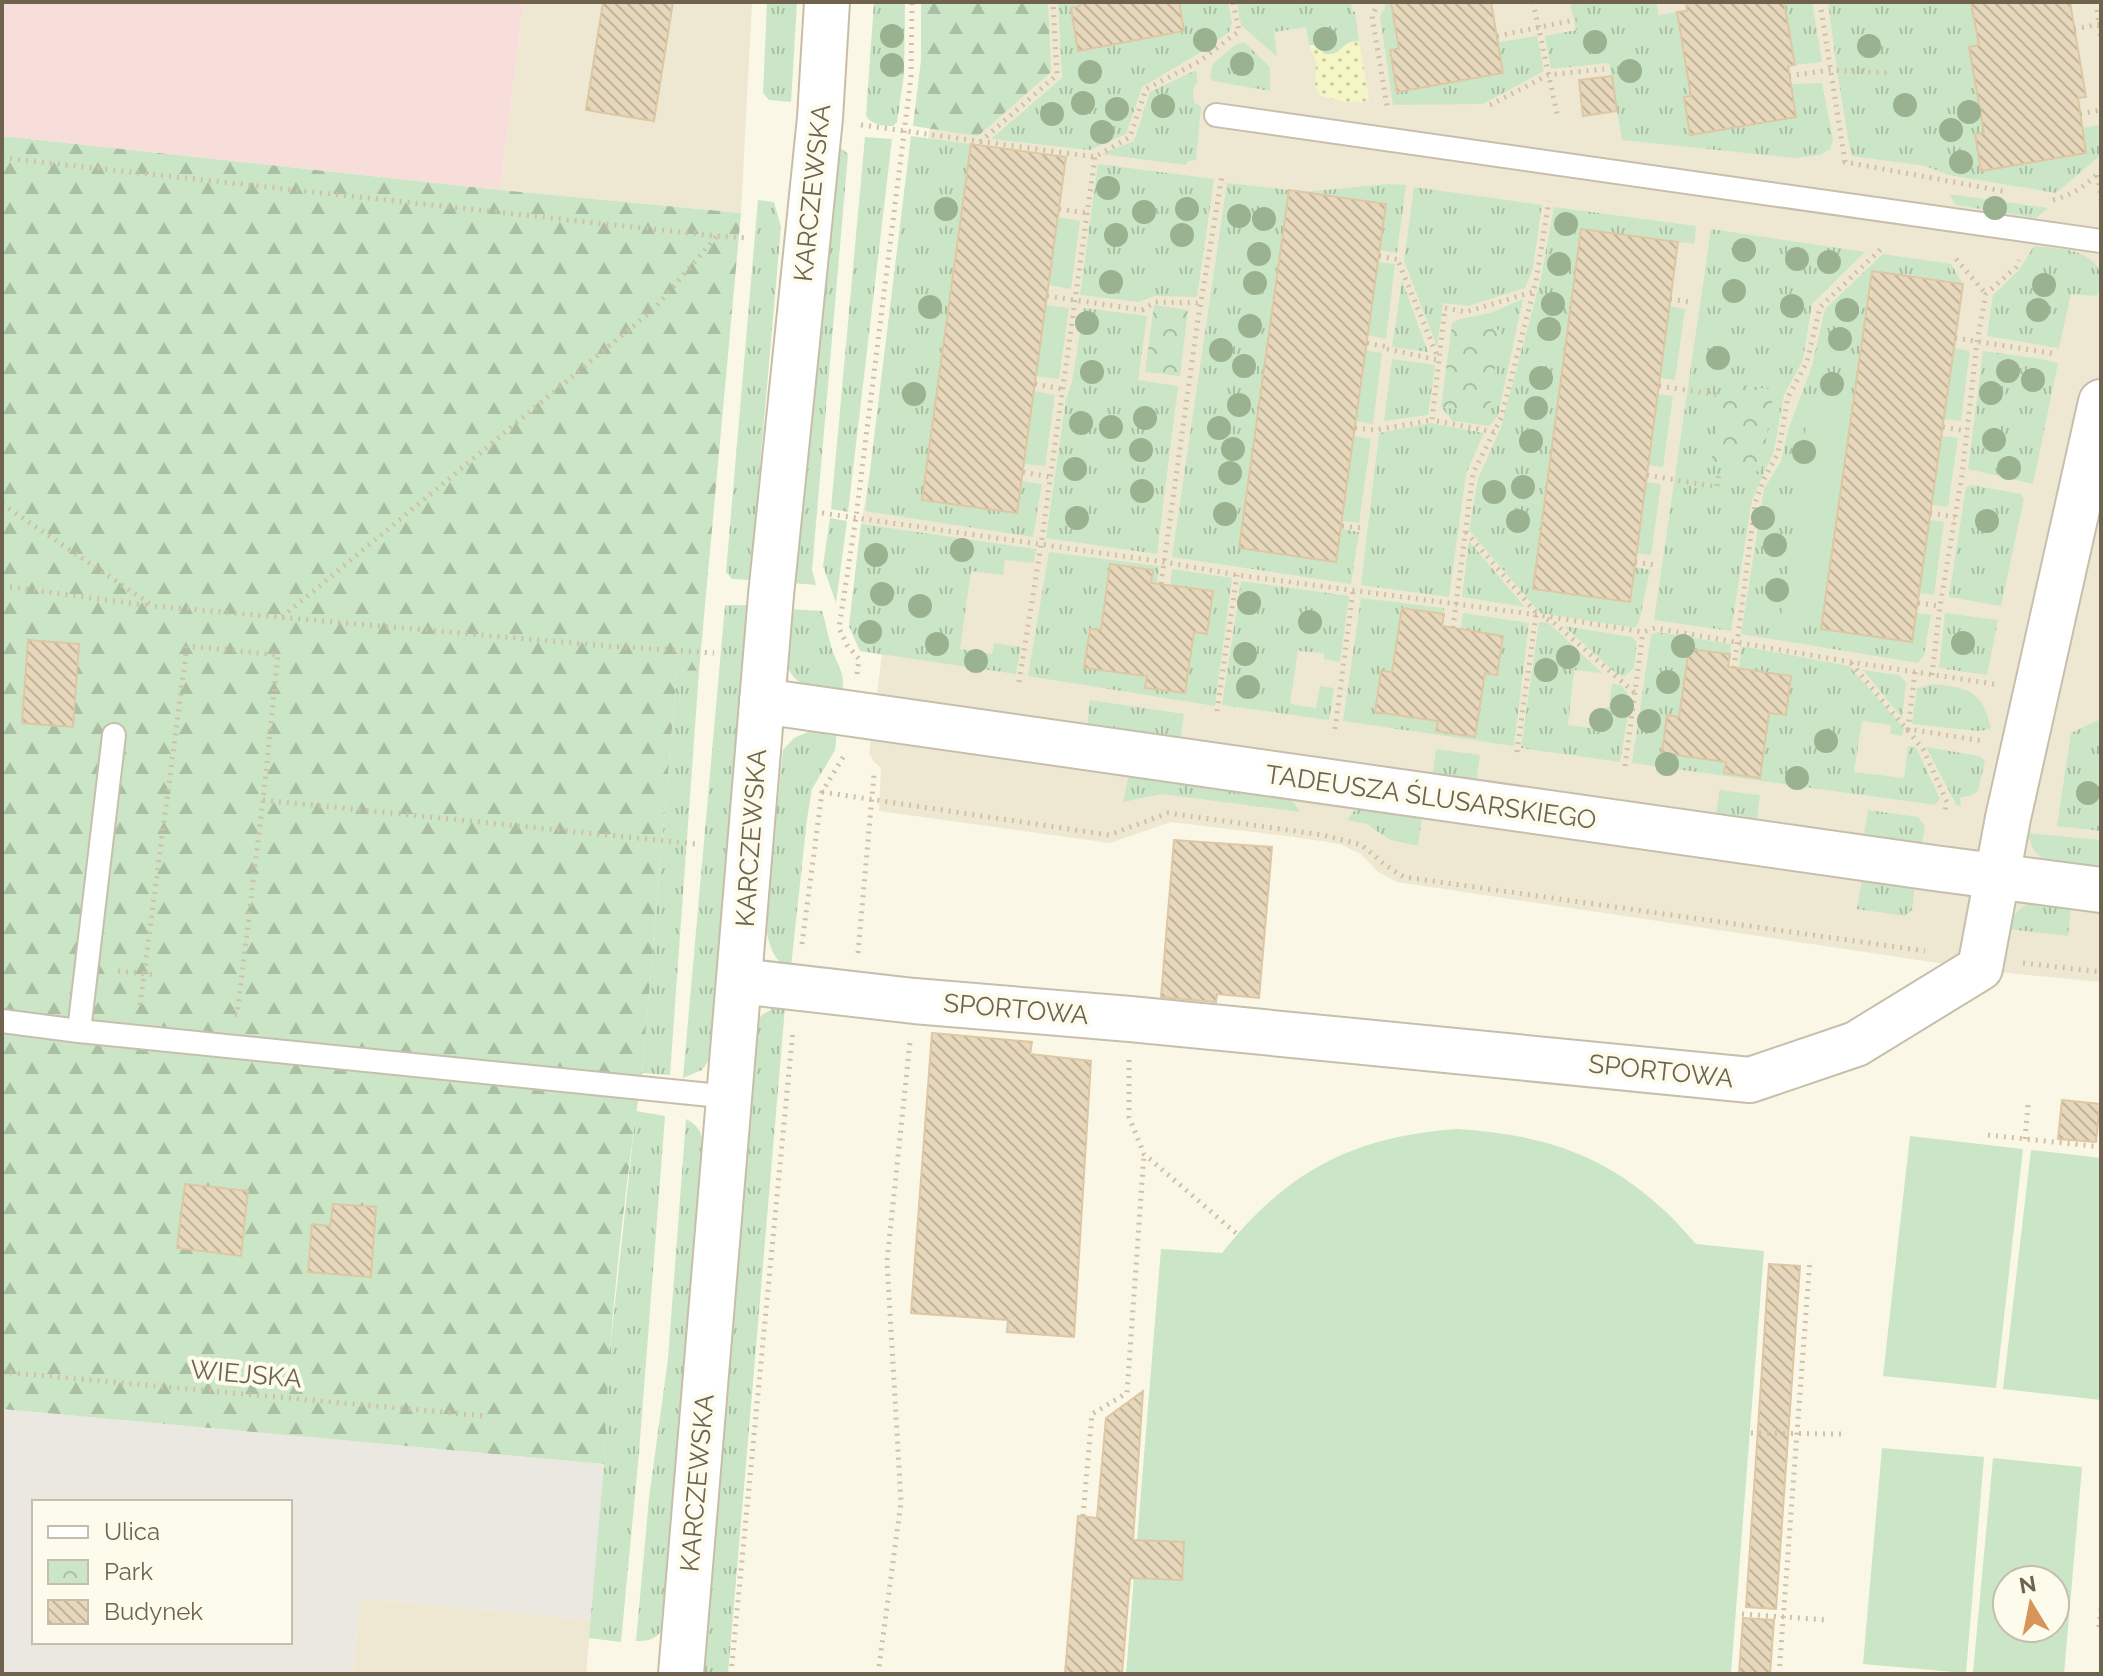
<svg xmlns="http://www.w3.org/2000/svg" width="2103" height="1676" viewBox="0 0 2103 1676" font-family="Raleway,sans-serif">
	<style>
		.residential { fill: #eee8d3 }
		.industrial { fill: #eae8e0; fill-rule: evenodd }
		.medical { fill: #f7dedb }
		.grass { fill: url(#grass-tufts) }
		.forest { fill: url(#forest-firs) }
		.sand { fill: url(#sand-dots) }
		.park { fill: url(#park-crowns) }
		.garden { fill: #cbe6c6; fill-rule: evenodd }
		.building { fill: url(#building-back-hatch); stroke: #ddc8a3; stroke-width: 2 }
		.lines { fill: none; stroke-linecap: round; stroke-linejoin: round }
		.lane-casing { stroke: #c7bfac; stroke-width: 26 }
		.street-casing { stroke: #c7bfac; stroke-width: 48 }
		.secondary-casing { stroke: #c8bea7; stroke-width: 48 }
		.path { stroke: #d1c1a4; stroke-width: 5; stroke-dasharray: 2 6; stroke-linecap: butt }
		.lane { stroke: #fff; stroke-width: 22 }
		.street { stroke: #fff; stroke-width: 44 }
		.secondary { stroke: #fff; stroke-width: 44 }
		.tree { fill: #9ab290 }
		.labels { text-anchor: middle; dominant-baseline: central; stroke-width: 8; stroke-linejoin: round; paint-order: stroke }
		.street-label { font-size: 26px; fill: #70634e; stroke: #fdfbec }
	</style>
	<defs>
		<pattern id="grass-tufts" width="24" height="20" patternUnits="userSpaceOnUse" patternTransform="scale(2)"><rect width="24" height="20" fill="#cbe6c6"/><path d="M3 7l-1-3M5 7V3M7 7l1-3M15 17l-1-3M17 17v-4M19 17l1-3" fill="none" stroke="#a9bea3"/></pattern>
		<pattern id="forest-firs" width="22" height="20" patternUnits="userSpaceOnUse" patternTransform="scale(2)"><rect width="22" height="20" fill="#cbe6c6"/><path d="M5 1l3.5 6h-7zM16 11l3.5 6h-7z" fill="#a9bea3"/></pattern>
		<pattern id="sand-dots" width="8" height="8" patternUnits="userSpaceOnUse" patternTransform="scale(2)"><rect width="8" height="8" fill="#f4f6c5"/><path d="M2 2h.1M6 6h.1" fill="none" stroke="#cacba2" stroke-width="1.8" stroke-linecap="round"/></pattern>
		<pattern id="park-crowns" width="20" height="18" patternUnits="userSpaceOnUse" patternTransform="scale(2)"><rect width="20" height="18" fill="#cbe6c6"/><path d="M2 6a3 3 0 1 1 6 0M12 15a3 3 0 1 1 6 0" fill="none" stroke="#a9bea3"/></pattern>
		<pattern id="building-back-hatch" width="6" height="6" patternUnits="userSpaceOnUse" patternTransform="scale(2)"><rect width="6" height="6" fill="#e7d8bc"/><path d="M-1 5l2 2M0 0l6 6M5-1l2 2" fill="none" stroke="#c0b39b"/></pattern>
	</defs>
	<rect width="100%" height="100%" fill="#faf7e6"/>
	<g class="residential">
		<path d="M 524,2 L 752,2 L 741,213 L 500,190 Z"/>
		<path d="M 942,2 L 2101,2 L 2101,982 L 2017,974 L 1925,961 L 1397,882 L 1378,872 L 1361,854 L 1340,844 L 1294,837 L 1171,822 L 1110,843 L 879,811 L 881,768 L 874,762 L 869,753 L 882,655 L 860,651 L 849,626 L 861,524 L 932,115 Z"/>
		<path d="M 360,1598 L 591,1620 L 586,1674 L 353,1674 Z"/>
	</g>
	<path class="industrial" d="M 2,1409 L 604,1464 L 591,1620 L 361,1598 L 360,1599 L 353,1674 L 2,1674 ZM 34,1502 L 290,1502 L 290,1642 L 34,1642 Z"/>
	<path class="medical" d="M 2,2 L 524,2 L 500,190 L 2,136 Z"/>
	<g class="grass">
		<path d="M 767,2 L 797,2 L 791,102 L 769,100 L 763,93 Z"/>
		<path d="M 874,2 L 905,2 L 904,75 L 897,122 L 893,126 C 883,126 872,125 866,116 Z"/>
		<path d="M 1058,2 L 1079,2 L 1080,6 L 1071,8 L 1079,51 L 1183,32 L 1179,2 L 1228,2 L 1232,23 L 1229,32 L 1203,51 L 1142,87 L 1126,134 L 1090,150 L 991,139 L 1062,78 Z"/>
		<path d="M 1237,2 L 1351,2 L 1352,11 L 1355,12 L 1359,41 C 1343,44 1341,56 1324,54 C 1320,47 1318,45 1309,45 L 1306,27 L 1274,32 L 1277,57 L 1241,25 Z"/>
		<path d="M 1384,2 L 1391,2 L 1399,49 L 1390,51 L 1398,92 L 1503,74 L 1498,42 L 1537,36 L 1544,71 L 1483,104 L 1393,105 L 1380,16 L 1385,8 Z"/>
		<path d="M 1570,2 L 1656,2 L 1659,15 L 1677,12 L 1691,96 L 1684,97 L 1690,135 L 1796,117 L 1791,84 L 1822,83 L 1833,140 L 1830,149 L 1820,155 L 1794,158 L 1622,140 L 1609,63 L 1551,69 L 1545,36 L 1576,30 Z"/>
		<path d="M 1784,2 L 1812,2 L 1822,62 L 1795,65 Z"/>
		<path d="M 1828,2 L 1971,2 L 1979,45 L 1969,47 L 1984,133 L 1976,134 L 1982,170 L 2086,153 L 2082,128 L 2101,125 L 2101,155 L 2056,193 L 1948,175 L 1926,166 L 1851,156 L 1838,77 Z"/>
		<path d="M 1244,42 L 1270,67 L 1270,91 L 1213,81 L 1210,77 L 1213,64 L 1235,45 Z"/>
		<path d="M 1194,71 L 1197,71 L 1197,83 L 1193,89 L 1194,102 L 1201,107 L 1196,160 L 1187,161 L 1186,165 L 1101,154 L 1134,141 L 1150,92 Z"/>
		<path d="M 911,136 L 971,144 L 922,499 L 1017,513 L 1022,481 L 1042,484 L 1033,537 L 865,511 Z"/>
		<path d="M 865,137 L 892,139 L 848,512 L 831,509 Z"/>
		<path d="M 830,147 L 842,149 L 848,154 L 812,570 L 816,585 L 791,583 Z"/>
		<path d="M 1098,164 L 1214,179 L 1197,297 L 1154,296 L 1139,302 L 1080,295 Z"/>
		<path d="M 1227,183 L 1289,190 L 1240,548 L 1336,562 L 1341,529 L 1359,532 L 1351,584 L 1172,557 Z"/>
		<path d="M 1388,184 L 1406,185 L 1397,253 L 1380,250 L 1386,204 L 1304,192 Z"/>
		<path d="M 1414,187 L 1542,205 L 1533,268 L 1525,288 L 1468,306 L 1443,303 L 1437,347 L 1404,261 Z"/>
		<path d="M 1949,194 L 2048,208 L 2036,218 L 1956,205 Z"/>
		<path d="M 758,200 L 774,202 L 781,227 L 750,580 L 732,579 L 726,572 Z"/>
		<path d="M 1554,207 L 1696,226 L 1694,244 L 1582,229 L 1533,589 L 1629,602 L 1635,567 L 1650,570 L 1639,622 L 1635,628 L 1540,613 L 1469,530 L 1478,479 L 1501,427 L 1541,278 Z"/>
		<path d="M 1711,229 L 1865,252 L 1812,304 L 1803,360 L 1784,395 L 1774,451 L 1752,500 L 1731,631 L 1654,620 Z"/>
		<path d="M 2034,246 C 2056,248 2098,249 2101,278 C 2102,286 2101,290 2096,296 L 2071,294 L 2059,348 L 1987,336 L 1993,295 L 2019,270 Z"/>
		<path d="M 1883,254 L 1951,264 L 1963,284 L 1872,271 L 1821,629 L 1912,642 L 1916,613 L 1931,615 L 1924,655 L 1918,663 L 1741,634 L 1764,489 L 1781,461 L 1789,427 L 1812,366 L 1825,309 Z"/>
		<path d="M 1402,280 L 1428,352 L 1392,347 Z"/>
		<path d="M 1523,299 L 1498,416 L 1489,426 L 1453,421 L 1441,407 L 1489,413 L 1500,330 L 1452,323 L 1460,319 L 1490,313 Z"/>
		<path d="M 1084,308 L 1147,316 L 1138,380 L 1178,386 L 1157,554 L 1046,538 L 1066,399 L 1072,382 Z"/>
		<path d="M 1983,351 L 2041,359 L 2058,363 L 2033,484 L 1968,469 Z"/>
		<path d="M 1392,359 L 1435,365 L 1428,415 L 1384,421 Z"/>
		<path d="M 1431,423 L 1484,433 L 1466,474 L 1449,597 L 1361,585 L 1379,433 Z"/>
		<path d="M 1972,485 L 2021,494 L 2024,499 L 2001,606 L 1949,597 L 1966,487 Z"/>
		<path d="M 830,518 L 847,521 L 836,603 L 823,566 Z"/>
		<path d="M 861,524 L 1036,549 L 1034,563 L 1005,560 L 1003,575 L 971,571 L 960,649 L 992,654 L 994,643 L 1021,647 L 1016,674 L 860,651 L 849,626 Z"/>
		<path d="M 1469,541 L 1525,607 L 1462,597 Z"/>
		<path d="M 1049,552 L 1159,566 L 1157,584 L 1151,583 L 1153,571 L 1110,565 L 1101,630 L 1089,629 L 1085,667 L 1147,676 L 1146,688 L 1185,693 L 1194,632 L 1207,633 L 1213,591 L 1170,586 L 1172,569 L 1232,578 L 1215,706 L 1028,676 Z"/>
		<path d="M 1241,581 L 1349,596 L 1340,662 L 1324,659 L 1324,653 L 1298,651 L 1290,704 L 1316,708 L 1320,686 L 1334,688 L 1329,720 L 1222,705 Z"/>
		<path d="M 1361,598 L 1444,608 L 1444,614 L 1392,672 L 1381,671 L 1375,712 L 1438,721 L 1436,731 L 1475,737 L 1485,673 L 1497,674 L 1503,636 L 1461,629 L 1463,613 L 1529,623 L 1514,746 L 1343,721 Z"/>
		<path d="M 725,605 L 748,605 L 709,1060 L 702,1070 L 683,1078 Z"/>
		<path d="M 789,609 L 822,611 C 826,624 828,637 832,649 C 838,667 846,673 842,693 C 832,691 820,690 810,687 C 775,675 786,638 789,609 Z"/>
		<path d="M 1945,613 L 1998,620 L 1987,675 L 1939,668 Z"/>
		<path d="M 1539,622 L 1549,623 L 1602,673 L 1574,670 L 1568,725 L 1591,728 L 1594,710 L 1609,707 L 1612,684 L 1621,685 L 1631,698 L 1620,762 L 1521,748 Z"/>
		<path d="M 1564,626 L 1632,637 L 1637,642 L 1634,668 L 1625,676 L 1618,675 Z"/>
		<path d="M 1657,632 L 1731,644 L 1729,668 L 1739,668 L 1741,646 L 1849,666 L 1904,728 L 1902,736 L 1890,734 L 1891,725 L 1862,721 L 1854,772 L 1904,778 L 1908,746 L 1916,747 L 1940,799 L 1935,805 L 1632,763 L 1651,635 Z"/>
		<path d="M 677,669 L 699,671 L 670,1075 L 642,1073 Z"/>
		<path d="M 1863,670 L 1899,675 L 1906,682 L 1902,718 Z"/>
		<path d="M 1933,684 C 1969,688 1982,690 1991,729 L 1978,731 L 1912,724 L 1917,688 Z"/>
		<path d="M 1090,700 L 1184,714 L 1180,742 L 1087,728 Z"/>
		<path d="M 2101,719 L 2101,831 L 2057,826 L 2071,733 Z"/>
		<path d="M 812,730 L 837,732 L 835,750 L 812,789 L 807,819 L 791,967 C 772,963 769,942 765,925 L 783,750 L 794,738 Z"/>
		<path d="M 1926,747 L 1979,756 L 1985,761 L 1978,791 L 1972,795 L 1960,798 L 1961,805 L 1957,806 Z"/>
		<path d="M 1436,749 L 1480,755 L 1476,784 L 1432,778 Z"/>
		<path d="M 1129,774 L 1284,795 L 1295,804 L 1300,812 L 1161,794 L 1123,802 Z"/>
		<path d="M 1720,790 L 1760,795 L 1756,825 L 1715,819 Z"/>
		<path d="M 1364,807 L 1422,817 L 1418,846 L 1390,840 L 1367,824 L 1347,820 L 1354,811 Z"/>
		<path d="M 1868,810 L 1918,817 L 1925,826 L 1921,849 L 1863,841 Z"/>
		<path d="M 2027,833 L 2101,840 L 2101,870 L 2045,861 L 2034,851 Z"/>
		<path d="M 1862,878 L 1915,886 L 1912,910 L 1905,916 L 1857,909 Z"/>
		<path d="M 2036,902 L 2071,906 L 2068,936 L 2007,929 C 2014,913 2019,906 2036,902 Z"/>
		<path d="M 774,1008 L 785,1008 L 728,1674 L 703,1674 L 753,1025 L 763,1014 Z"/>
		<path d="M 636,1111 L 665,1116 L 639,1453 L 621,1642 L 589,1638 L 604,1464 L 606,1386 Z"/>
		<path d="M 686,1119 C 697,1125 702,1131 703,1144 L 663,1630 C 654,1640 648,1641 636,1641 L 649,1498 L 668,1359 Z"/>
	</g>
	<g class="forest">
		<path d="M 921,2 L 1048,2 L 1051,72 L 978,136 L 913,126 L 921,60 Z"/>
		<path d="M 2,136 L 500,190 L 741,213 L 699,671 L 677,670 L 642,1073 C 623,1201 608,1335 604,1464 L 2,1409 Z"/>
	</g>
	<path class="sand" d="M 1359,41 L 1369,99 L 1362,103 L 1356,101 L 1350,103 L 1321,96 L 1315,87 L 1316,61 L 1309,45 C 1318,45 1320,47 1324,54 C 1337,56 1339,49 1348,43 C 1350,42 1357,41 1359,41 Z"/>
	<g class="park">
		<path d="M 1154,305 L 1188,310 L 1180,376 L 1145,372 Z"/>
		<path d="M 1452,323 L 1500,330 L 1489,414 L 1441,407 Z"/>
		<path d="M 1724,382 L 1774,390 L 1761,472 L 1711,464 Z"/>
	</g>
	<g class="garden">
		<path d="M 1058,217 L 1080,221 L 1071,289 L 1049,285 Z"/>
		<path d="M 1378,262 L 1395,264 L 1386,339 L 1368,335 Z"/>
		<path d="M 1046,305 L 1069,308 L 1059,379 L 1036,376 Z"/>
		<path d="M 1670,306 L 1685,309 L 1675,380 L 1660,378 Z"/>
		<path d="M 1954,348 L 1970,351 L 1961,421 L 1944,419 Z"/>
		<path d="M 1365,350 L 1382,353 L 1373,424 L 1356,421 Z"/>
		<path d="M 1034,391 L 1055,395 L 1045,466 L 1024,464 Z"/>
		<path d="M 1658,394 L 1673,396 L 1663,467 L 1648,465 Z"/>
		<path d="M 1810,402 L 1852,408 L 1839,499 L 1796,493 Z"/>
		<path d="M 1354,436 L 1371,439 L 1359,523 L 1343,521 Z"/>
		<path d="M 1942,436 L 1958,438 L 1948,507 L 1932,505 Z"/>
		<path d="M 1646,482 L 1661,484 L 1651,555 L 1636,553 Z"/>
		<path d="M 1799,498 L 1839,504 L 1822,623 L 1781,616 Z"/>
		<path d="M 1930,520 L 1944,522 L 1934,595 L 1919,593 Z"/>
		<path d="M 1456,1129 C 1540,1134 1604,1153 1666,1212 C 1677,1222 1686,1233 1696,1244 L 1764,1251 L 1731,1674 L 1126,1674 L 1161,1249 L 1222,1253 C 1287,1171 1352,1137 1456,1129 Z"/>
		<path d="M 1910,1136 L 2023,1149 L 1996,1388 L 1883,1376 Z"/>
		<path d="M 2031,1150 L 2101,1158 L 2101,1400 L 2003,1389 Z"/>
		<path d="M 1882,1448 L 1984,1457 L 1966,1673 L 1863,1664 Z"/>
		<path d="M 1993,1458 L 2082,1467 L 2064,1674 L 1973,1672 ZM 2007,1580 L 2055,1580 L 2055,1628 L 2007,1628 Z"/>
	</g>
	<g class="building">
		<path d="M 603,2 L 673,2 L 654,121 L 586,110 Z"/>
		<path d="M 1079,2 L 1179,2 L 1184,31 L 1078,51 L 1071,8 L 1080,6 Z"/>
		<path d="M 1391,2 L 1491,2 L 1503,73 L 1397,92 L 1390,50 L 1399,49 Z"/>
		<path d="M 1686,2 L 1784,2 L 1795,65 L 1788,66 L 1796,117 L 1690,135 L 1684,97 L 1691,96 L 1677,12 L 1687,11 Z"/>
		<path d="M 1971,2 L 2070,2 L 2086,97 L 2078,98 L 2086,153 L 1981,171 L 1975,134 L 1984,133 L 1969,47 L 1979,45 Z"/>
		<path d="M 1612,76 L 1617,111 L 1583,116 L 1579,80 Z"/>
		<path d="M 971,144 L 1066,157 L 1017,513 L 922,500 Z"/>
		<path d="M 1289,190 L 1386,204 L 1336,562 L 1239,548 Z"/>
		<path d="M 1581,229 L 1678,242 L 1630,602 L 1533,589 Z"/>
		<path d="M 1872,271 L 1963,284 L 1912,642 L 1821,629 Z"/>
		<path d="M 1110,564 L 1153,570 L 1151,583 L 1213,591 L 1207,634 L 1194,632 L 1185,693 L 1145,688 L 1147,676 L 1084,668 L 1090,629 L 1101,630 Z"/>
		<path d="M 1402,608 L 1444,614 L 1442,626 L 1503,636 L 1497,675 L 1485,673 L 1475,737 L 1436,731 L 1438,721 L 1375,712 L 1381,671 L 1392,672 Z"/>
		<path d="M 28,640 L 79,644 L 73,727 L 22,723 Z"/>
		<path d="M 1689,649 L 1730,654 L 1728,667 L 1791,676 L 1786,715 L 1769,713 L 1760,778 L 1724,773 L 1726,762 L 1662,753 L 1667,715 L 1679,717 Z"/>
		<path d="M 1174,840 L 1272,847 L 1259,998 L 1217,994 L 1216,1002 L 1161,997 Z"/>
		<path d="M 932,1033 L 1032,1042 L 1030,1054 L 1091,1061 L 1074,1337 L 1007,1332 L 1008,1320 L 911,1313 Z"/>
		<path d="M 2062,1100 L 2100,1104 L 2096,1142 L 2058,1139 Z"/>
		<path d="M 185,1184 L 248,1191 L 241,1256 L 177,1248 Z"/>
		<path d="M 333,1204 L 376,1207 L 371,1277 L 308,1272 L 312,1224 L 330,1226 Z"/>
		<path d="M 1769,1264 L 1800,1266 L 1776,1609 L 1746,1607 Z"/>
		<path d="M 1143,1391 L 1133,1540 L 1184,1542 L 1182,1580 L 1130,1578 L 1122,1674 L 1065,1674 L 1078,1516 L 1097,1518 L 1106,1418 Z"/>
		<path d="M 1743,1618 L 1774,1620 L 1770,1674 L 1739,1674 Z"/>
	</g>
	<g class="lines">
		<defs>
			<g id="lane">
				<path d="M 1216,115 L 2101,241"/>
				<path d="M 2,1021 L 79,1031 L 730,1097"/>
				<path d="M 79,1031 L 114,735"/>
			</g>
			<g id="street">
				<path d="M 762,701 L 1934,868 L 2101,890"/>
				<path d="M 740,981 L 914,1001 L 1130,1019 L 1750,1080 L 1856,1044 L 1980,968 L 2008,818 L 2101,402"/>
			</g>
			<path id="secondary" d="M 681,1674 L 771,595 L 820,118 L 827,2"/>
		</defs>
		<use href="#lane" class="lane-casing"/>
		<use href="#street" class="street-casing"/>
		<use href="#secondary" class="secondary-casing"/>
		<g class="path">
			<path d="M 1376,2 L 1377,6 L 1372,16 L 1387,106"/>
			<path d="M 1533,2 L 1558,118"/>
			<path d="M 1820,2 L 1845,162 L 2008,192"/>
			<path d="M 2096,2 L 2101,39"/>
			<path d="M 2074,29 L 2100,24"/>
			<path d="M 1497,36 L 1579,19"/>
			<path d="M 1789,76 L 1830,70 L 1889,73"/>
			<path d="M 1490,105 L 1548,75 L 1604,69"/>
			<path d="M 2080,114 L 2101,110"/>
			<path d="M 861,125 L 1095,157 L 1130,137 L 1146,89 L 1200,61 L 1239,31 L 1233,2"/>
			<path d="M 980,142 L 1057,75 L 1053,2"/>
			<path d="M 2,158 L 716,236 L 748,238"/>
			<path d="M 2098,175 L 2101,201"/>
			<path d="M 2053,200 C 2073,195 2087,185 2101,170"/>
			<path d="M 1059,209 L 1087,213"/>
			<path d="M 1379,256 L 1400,260"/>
			<path d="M 1956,259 L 1986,294"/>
			<path d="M 1399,263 L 1438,358"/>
			<path d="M 1047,296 L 1142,310 L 1155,302 L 1201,303"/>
			<path d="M 1670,299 L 1690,302"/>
			<path d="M 1955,338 L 2056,354"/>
			<path d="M 1367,343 L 1388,347"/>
			<path d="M 1387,349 L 1438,360"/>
			<path d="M 1035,384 L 1062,389"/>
			<path d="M 1659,386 L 1718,395"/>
			<path d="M 1943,427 L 1967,431"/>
			<path d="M 1355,428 L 1376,430 L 1432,420"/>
			<path d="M 1494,432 L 1432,420 L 1445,308 L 1466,312 L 1532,292"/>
			<path d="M 1023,472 L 1050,477"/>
			<path d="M 1647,475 L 1717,487 L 1719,473"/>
			<path d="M 2,504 L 153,606 L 607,646 L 714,653"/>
			<path d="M 822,513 L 1164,562 L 1237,575 L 1539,615 L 1643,632 L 1655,628 L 1850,662 L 1994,684"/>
			<path d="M 1930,513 L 1955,517"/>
			<path d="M 1342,526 L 1362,528"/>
			<path d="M 1466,532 L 1538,615"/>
			<path d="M 1635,562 L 1654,565"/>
			<path d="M 1161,584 L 1198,319 L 1222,176"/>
			<path d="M 2,586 L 152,606"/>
			<path d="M 1918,603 L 1940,606"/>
			<path d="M 282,617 L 655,308 L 716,237"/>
			<path d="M 1547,619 L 1553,622 L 1635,693"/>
			<path d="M 1453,628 L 1473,473 L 1501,418 L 1536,281 L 1549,201"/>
			<path d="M 1851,663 L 1923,749 L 1947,802 L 1944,814"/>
			<path d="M 1734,668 L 1755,503 L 1764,479 L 1778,453 L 1788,397 L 1807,362 L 1820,307 L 1881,249"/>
			<path d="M 1915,672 L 1908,729 L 1983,741"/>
			<path d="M 857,674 L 859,659 L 847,645 L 839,628 L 856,517 L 911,77 L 912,2"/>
			<path d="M 1932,675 L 1940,606 L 1962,475 L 1977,342 L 1986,294 L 2016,267 L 2019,260"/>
			<path d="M 1019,682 L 1041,545 L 1095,157"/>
			<path d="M 1217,711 L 1237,575"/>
			<path d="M 1335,729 L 1353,591"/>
			<path d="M 1517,752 L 1536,615"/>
			<path d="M 1625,766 L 1643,632"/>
			<path d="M 822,792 L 1109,835 L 1168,813 L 1323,835 L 1362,845 L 1385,865 L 1404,877 L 1925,951"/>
			<path d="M 263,800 L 696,844"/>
			<path d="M 802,944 L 822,792 L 845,754"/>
			<path d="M 858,953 L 874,774"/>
			<path d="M 2023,963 L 2101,972"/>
			<path d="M 118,971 L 157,975"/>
			<path d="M 140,1005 L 187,646 L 278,655 L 263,800 L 237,1015 L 233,1014"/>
			<path d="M 1129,1060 L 1129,1117 L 1144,1154 L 1237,1234"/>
			<path d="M 1988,1135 L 2101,1147"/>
			<path d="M 2025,1139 L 2028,1105"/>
			<path d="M 2,1372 L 486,1416"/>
			<path d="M 1751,1433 L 1842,1434"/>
			<path d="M 1083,1516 L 1092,1414 L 1127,1393 L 1144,1154"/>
			<path d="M 1742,1614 L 1827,1620"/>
			<path d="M 2099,1627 L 2101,1609"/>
			<path d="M 731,1674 L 793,1030"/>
			<path d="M 878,1674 L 901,1502 L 887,1261 L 910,1042"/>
			<path d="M 1779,1674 L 1810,1259"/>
		</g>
		<use href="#lane" class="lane"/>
		<use href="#street" class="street"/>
		<use href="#secondary" class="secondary"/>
	</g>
	<g class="tree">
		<circle cx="892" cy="36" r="12"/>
		<circle cx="1325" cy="39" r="12"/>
		<circle cx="1205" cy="40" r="12"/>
		<circle cx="1595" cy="42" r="12"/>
		<circle cx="1869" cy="46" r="12"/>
		<circle cx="1242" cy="64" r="12"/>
		<circle cx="892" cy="65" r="12"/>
		<circle cx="1630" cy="71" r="12"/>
		<circle cx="1090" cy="72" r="12"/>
		<circle cx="1083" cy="103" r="12"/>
		<circle cx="1905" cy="105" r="12"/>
		<circle cx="1163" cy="106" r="12"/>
		<circle cx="1117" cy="109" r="12"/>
		<circle cx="1969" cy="112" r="12"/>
		<circle cx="1052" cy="114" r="12"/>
		<circle cx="1951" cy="130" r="12"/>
		<circle cx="1102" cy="132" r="12"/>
		<circle cx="1961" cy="162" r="12"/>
		<circle cx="1108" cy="188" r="12"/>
		<circle cx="1995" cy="208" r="12"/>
		<circle cx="946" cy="209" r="12"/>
		<circle cx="1187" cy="209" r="12"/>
		<circle cx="1144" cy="212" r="12"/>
		<circle cx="1239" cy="216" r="12"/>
		<circle cx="1264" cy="219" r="12"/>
		<circle cx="1566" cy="224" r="12"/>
		<circle cx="1116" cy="235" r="12"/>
		<circle cx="1182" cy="235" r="12"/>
		<circle cx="1744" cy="250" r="12"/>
		<circle cx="1259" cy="254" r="12"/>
		<circle cx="1797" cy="259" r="12"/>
		<circle cx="1829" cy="262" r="12"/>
		<circle cx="1559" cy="264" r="12"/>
		<circle cx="1111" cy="282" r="12"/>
		<circle cx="1255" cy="283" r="12"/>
		<circle cx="2044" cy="285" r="12"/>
		<circle cx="1734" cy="291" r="12"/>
		<circle cx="1553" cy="304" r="12"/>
		<circle cx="1792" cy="306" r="12"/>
		<circle cx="930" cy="307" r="12"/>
		<circle cx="1847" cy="310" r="12"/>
		<circle cx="2038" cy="310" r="12"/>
		<circle cx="1087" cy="323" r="12"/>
		<circle cx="1250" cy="326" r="12"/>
		<circle cx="1549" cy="329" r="12"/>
		<circle cx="1840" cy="339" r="12"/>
		<circle cx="1221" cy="350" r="12"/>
		<circle cx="1718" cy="358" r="12"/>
		<circle cx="1244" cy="366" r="12"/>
		<circle cx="2008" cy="371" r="12"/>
		<circle cx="1092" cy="372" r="12"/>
		<circle cx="1541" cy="378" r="12"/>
		<circle cx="2033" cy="380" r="12"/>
		<circle cx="1832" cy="384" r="12"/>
		<circle cx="1991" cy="393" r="12"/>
		<circle cx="914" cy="394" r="12"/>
		<circle cx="1239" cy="405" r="12"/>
		<circle cx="1536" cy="408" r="12"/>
		<circle cx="1145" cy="418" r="12"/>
		<circle cx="1081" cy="423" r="12"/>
		<circle cx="1111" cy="427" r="12"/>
		<circle cx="1219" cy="428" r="12"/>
		<circle cx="1994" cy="440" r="12"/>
		<circle cx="1531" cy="441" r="12"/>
		<circle cx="1233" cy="449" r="12"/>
		<circle cx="1141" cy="450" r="12"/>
		<circle cx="1804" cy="452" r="12"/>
		<circle cx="2009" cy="468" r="12"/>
		<circle cx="1075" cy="469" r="12"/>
		<circle cx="1230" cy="473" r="12"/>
		<circle cx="1523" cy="487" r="12"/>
		<circle cx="1142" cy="491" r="12"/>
		<circle cx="1494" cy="492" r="12"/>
		<circle cx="1225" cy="514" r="12"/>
		<circle cx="1077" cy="518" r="12"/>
		<circle cx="1763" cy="518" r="12"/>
		<circle cx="1518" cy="521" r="12"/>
		<circle cx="1987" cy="521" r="12"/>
		<circle cx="1775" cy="545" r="12"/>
		<circle cx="962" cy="550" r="12"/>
		<circle cx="876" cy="555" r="12"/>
		<circle cx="1777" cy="590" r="12"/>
		<circle cx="882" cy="594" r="12"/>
		<circle cx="1249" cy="603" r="12"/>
		<circle cx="920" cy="606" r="12"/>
		<circle cx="1310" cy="622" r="12"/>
		<circle cx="870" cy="632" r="12"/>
		<circle cx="1963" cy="643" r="12"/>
		<circle cx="937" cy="644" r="12"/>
		<circle cx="1683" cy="646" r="12"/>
		<circle cx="1245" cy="654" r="12"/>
		<circle cx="1568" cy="657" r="12"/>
		<circle cx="976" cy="661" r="12"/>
		<circle cx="1546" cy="670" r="12"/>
		<circle cx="1668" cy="682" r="12"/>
		<circle cx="1248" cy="687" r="12"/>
		<circle cx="1622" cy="706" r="12"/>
		<circle cx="1601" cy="720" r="12"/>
		<circle cx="1649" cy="721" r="12"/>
		<circle cx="1826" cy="741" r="12"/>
		<circle cx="1667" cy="764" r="12"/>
		<circle cx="1797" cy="778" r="12"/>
		<circle cx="2088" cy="793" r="12"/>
	</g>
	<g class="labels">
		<g class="street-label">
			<text transform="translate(812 193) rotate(-84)">KARCZEWSKA</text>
			<text transform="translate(1431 797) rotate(8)">TADEUSZA ŚLUSARSKIEGO</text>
			<text transform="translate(751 838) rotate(-86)">KARCZEWSKA</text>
			<text transform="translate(1016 1009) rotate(5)">SPORTOWA</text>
			<text transform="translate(1661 1071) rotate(6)">SPORTOWA</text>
			<text transform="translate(246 1374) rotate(5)">WIEJSKA</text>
			<text transform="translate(697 1483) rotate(-85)">KARCZEWSKA</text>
		</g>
	</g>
	<rect width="2103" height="1676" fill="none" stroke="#70634e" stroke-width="8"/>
	<rect x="32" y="1500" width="260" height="144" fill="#fdfbec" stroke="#c5bead" stroke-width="2"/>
	<rect x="48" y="1526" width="40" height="12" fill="#ffffff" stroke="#c5bead" stroke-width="2"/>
	<text x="104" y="1540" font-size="24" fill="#70634e">Ulica</text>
	<rect x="48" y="1560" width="40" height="24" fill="url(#park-crowns)" stroke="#c5bead" stroke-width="2"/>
	<text x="104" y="1580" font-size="24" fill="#70634e">Park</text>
	<rect x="48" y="1600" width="40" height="24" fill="url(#building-back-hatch)" stroke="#c5bead" stroke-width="2"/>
	<text x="104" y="1620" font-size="24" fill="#70634e">Budynek</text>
	<g transform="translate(2031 1604) rotate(350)"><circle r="38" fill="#fdfbec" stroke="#c5bead" stroke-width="2"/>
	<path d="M0-6L14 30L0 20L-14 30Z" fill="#d79559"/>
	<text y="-12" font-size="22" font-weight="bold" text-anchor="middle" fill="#70634e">N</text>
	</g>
</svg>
